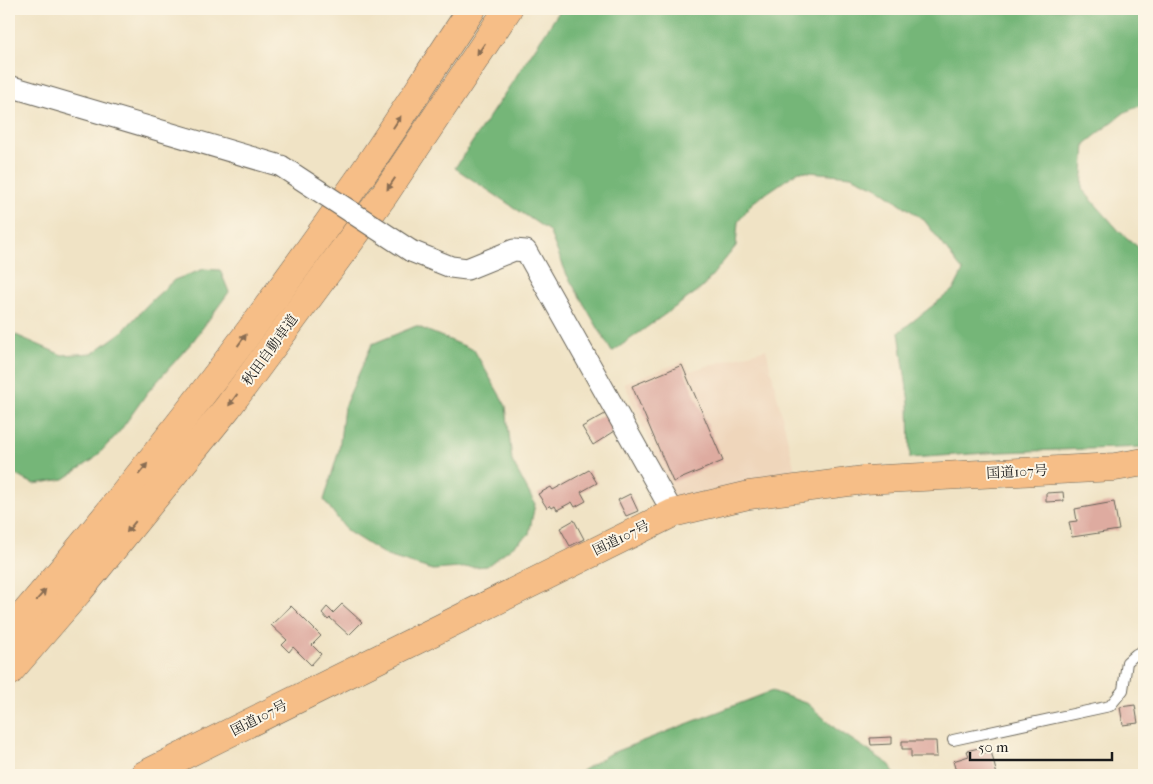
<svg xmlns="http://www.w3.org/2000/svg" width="1153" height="784" viewBox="0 0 1153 784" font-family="'IM FELL French Canon','Noto Serif JP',serif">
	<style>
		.built { fill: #efd6bb }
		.forest { fill: #74b678; stroke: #48694a }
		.building { fill: #deaba0 }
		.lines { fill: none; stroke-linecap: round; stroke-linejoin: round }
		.lane-casing { stroke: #666257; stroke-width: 12 }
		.street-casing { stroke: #666257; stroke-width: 23 }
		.highway-casing { stroke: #666257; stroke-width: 29 }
		.lane { stroke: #fff; stroke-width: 10 }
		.street { stroke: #fff; stroke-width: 21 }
		.highway { stroke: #f6be87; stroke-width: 28 }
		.street-bridge-casing { stroke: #666257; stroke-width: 23; stroke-linecap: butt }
		.street-bridge { stroke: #fff; stroke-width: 21 }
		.oneway { fill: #896d52 }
		.labels { text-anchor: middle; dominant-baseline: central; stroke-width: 4; stroke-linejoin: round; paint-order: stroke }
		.street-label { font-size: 14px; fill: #1c1c1c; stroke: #fcf5e5 }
	</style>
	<rect width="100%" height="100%" fill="#fcf5e5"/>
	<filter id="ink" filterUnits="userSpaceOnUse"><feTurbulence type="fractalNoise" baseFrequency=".02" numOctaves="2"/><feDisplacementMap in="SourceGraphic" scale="10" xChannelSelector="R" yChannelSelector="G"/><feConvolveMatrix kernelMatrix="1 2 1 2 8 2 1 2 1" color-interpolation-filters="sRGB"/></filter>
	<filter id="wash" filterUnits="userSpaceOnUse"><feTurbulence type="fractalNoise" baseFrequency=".0096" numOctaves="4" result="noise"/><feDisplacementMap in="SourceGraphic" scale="20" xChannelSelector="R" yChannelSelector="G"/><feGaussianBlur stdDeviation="1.12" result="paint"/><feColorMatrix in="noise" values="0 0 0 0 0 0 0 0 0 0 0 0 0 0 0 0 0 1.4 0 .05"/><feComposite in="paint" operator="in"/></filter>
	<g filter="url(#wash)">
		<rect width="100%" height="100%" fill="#f0e3c5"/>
		<path class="built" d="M 766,349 L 798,483 L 726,490 L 674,498 L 624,383 L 684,361 L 690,371 Z"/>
		<g class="forest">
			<path d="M 561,9 L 1144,9 L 1144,104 L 1125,112 L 1085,144 L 1082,189 L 1120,232 L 1144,252 L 1144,447 L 1002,452 L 910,458 L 909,403 L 899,332 L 954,289 L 963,271 L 924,220 L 878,188 L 851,176 L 799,171 L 752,203 L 738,222 L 736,246 L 702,288 L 612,352 L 567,275 L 549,231 L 455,168 Z"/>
			<path d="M 204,269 L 220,270 L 229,292 L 193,341 L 147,393 L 120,431 L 94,459 L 64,479 L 34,484 L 9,472 L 9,332 L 62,355 L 93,353 L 123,331 L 149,303 L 174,280 Z"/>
			<path d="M 416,326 L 474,350 L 506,406 L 512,461 L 535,504 L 529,534 L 487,566 L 433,570 L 387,556 L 347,531 L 324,500 L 339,450 L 344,407 L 372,344 Z"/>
			<path d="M 772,691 L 808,704 L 836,729 L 890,765 L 895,775 L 575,775 L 609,754 Z"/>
		</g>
		<g id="blocks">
			<g class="building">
				<path d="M 682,365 L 723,461 L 673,482 L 632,386 Z"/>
				<path d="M 605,414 L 615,431 L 593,445 L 582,427 Z"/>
				<path d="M 589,470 L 597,483 L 581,492 L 586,501 L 575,507 L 572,502 L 557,510 L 555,506 L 552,508 L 550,505 L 547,508 L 538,494 L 551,487 L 553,490 Z"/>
				<path d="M 1063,492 L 1064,501 L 1046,502 L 1046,493 Z"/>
				<path d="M 630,494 L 638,511 L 626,516 L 618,500 Z"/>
				<path d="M 1114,502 L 1119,530 L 1072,537 L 1069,522 L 1077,521 L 1075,509 Z"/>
				<path d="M 574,520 L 584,539 L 570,546 L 560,528 Z"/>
				<path d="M 342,604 L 362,622 L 349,635 L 330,618 L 328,620 L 322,613 L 327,607 L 333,613 Z"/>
				<path d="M 291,606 L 321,636 L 312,645 L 321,654 L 311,665 L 293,647 L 289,652 L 282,645 L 287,640 L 271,625 Z"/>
				<path d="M 1135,705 L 1138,723 L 1123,725 L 1120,707 Z"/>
				<path d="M 892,737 L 892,744 L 871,745 L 870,738 Z"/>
				<path d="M 902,741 L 936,741 L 937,757 L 911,757 L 911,749 L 902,749 Z"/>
				<path d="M 982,747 L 984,753 L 991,751 L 997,775 L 957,775 L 953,761 L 969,756 L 967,751 Z"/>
			</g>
		</g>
	</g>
	<g filter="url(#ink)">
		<use href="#blocks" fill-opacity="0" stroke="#666257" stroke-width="1"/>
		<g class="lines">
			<defs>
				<path id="lane" d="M 953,740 L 1110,706 L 1123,690 L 1127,662 L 1136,654 L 1144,650"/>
				<g id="street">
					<path d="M 9,86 L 281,166"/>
					<path d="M 411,251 L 451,267 L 467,269 L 514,250 L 526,251 L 673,513"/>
				</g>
				<g id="highway">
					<path d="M 9,632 C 134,488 250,335 360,178 C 398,123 434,65 472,9"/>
					<path d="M 9,672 L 78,592 L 228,407 L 384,195 L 508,9"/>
					<path d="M 144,775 L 673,513 L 749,495 L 864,480 L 1115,467 L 1144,462"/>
				</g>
			</defs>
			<use href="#lane" class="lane-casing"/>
			<use href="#street" class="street-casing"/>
			<use href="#highway" class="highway-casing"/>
			<use href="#lane" class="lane"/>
			<use href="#street" class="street"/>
			<use href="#highway" class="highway"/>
			<defs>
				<path id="street-bridge" d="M 281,166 L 411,251"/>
			</defs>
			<use href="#street-bridge" class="street-bridge-casing"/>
			<use href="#street-bridge" class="street-bridge"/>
		</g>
		<defs><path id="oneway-solid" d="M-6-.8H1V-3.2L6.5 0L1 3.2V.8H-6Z" transform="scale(1.25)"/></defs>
		<g class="oneway">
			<use href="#oneway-solid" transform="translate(481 49) rotate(124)"/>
			<use href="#oneway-solid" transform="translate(397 122) rotate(-57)"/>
			<use href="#oneway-solid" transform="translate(391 184) rotate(124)"/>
			<use href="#oneway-solid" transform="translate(242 340) rotate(-54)"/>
			<use href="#oneway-solid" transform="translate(233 400) rotate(126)"/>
			<use href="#oneway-solid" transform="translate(143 469) rotate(-51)"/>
			<use href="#oneway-solid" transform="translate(131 527) rotate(129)"/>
			<use href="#oneway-solid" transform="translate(41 595) rotate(-49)"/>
		</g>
	</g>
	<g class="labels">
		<g class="street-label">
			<text transform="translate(270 350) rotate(-54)">秋田自動車道</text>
			<text transform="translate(1017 472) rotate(-3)">国道107号</text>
			<text transform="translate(621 538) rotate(-26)">国道107号</text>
			<text transform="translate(259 718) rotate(-27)">国道107号</text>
		</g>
	</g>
	<rect width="1153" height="784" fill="none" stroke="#fcf5e5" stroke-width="30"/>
	<path d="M970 752v8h142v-8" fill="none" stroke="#1c1c1c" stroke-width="2.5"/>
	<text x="978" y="752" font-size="15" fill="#1c1c1c" stroke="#fcf5e5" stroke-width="4" paint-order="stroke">50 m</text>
</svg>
